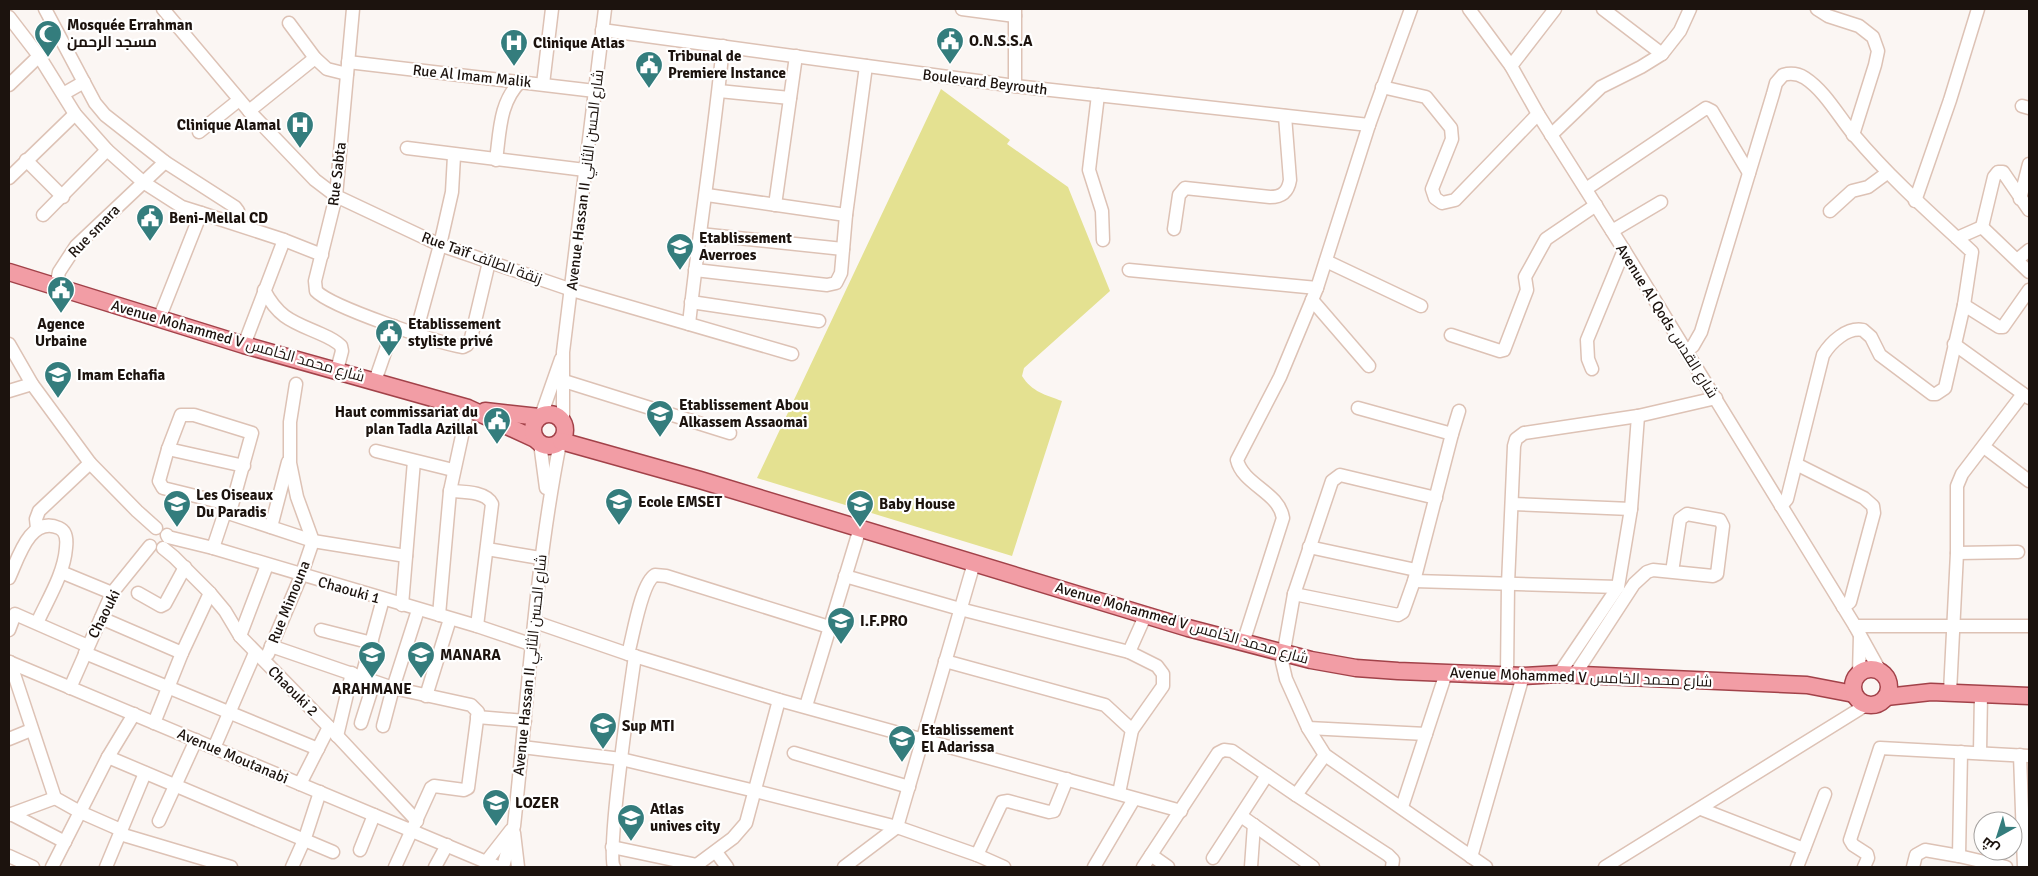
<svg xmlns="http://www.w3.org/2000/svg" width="2038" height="876" viewBox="0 0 2038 876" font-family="Signika,Cairo,sans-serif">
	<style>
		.green { fill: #e4e191 }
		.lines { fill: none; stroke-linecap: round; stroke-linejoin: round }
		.minor-casing { stroke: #ddc2b5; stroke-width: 15 }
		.major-casing { stroke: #a24249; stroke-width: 19 }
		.minor { stroke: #fff; stroke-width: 12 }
		.major { stroke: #f29da5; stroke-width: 16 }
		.labels { text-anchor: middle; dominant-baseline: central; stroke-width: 4.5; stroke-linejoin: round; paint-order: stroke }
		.poi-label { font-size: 15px; font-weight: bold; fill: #1c130e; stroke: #fff; text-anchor: start }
		.street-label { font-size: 15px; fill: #1c130e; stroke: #fff }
	</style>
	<rect width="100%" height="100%" fill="#fbf6f3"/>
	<path class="green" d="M 941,89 L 1010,140 L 1007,144 L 1068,187 L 1110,291 L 1024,368 L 1022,376 C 1032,392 1046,395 1062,401 L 1012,556 L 757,478 Z"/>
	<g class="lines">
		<defs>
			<g id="minor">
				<path d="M 45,9 L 95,103 L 105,115 L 165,162 L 235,207 L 238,211 L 235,223"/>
				<path d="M 163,9 L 249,111 L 315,180 L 336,196 L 440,245 L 572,290 L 792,354"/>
				<path d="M 353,9 L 336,196 L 315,281 L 316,291 C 331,307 438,343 463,347 L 467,345 L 471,338 L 489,262"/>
				<path d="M 962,9 L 1015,16"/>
				<path d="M 1469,9 L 1511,66 L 1538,114 L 1624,250 L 1855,626 L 1880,671"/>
				<path d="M 1603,9 L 1662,54"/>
				<path d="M 1817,9 L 1828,16 L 1859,26 L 1873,37 L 1878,51 L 1875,65 L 1853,135"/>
				<path d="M 9,17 L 39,56 L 75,114 L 107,150 L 143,182 L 182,207 L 201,213 L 159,319"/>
				<path d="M 289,23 L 315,58 L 327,69 L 347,74"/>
				<path d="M 602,30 L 1015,86 L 1369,125"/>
				<path d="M 348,62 L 595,91"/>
				<path d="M 1511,66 L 1555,9"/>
				<path d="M 543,84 L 552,9"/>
				<path d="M 9,85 L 39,56"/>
				<path d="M 1015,86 L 1015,9"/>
				<path d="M 1382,87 L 1426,97 L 1451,128 L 1452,139 L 1432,189 L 1435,198 L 1442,203 L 1455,200 L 1538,114"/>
				<path d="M 719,91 L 790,98"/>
				<path d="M 63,94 L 84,82"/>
				<path d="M 1098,95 L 1089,170 L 1102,211 L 1103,240"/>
				<path d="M 2022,106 L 2029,108"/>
				<path d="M 249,111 L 315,58"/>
				<path d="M 199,132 L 239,100"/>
				<path d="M 1551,135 L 1601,87 L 1641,67 L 1662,54 L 1680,31 L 1690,9"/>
				<path d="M 407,148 L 585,170"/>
				<path d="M 26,160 L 63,197"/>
				<path d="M 496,160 C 500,132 499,102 521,81"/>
				<path d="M 9,178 L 75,114"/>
				<path d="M 1586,189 L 1706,108 L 1712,111 L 1749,173"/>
				<path d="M 707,195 L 846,215"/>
				<path d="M 2020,199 L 2029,164"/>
				<path d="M 1915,201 L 1950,100 L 1978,9"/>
				<path d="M 775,205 L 796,56"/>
				<path d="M 1830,211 L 1852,191 L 1868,187 L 1887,173"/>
				<path d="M 201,213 L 284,240 L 322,255"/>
				<path d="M 43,215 L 107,150"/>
				<path d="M 1982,227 L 1994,177 L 1998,172 L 2003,172 L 2029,210"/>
				<path d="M 1982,227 L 2029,272"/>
				<path d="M 1174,229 L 1179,195 L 1185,188 L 1270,197 C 1282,197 1288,192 1290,180 L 1285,116"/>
				<path d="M 1612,231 L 1661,202"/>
				<path d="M 700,234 L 843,249"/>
				<path d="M 2017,260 L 2029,250"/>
				<path d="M 1326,261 L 1421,306"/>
				<path d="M 695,270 L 827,285 L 836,283 L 841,273 L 846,215 L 866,66"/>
				<path d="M 1129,270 L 1317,288"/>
				<path d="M 56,287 L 59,272 L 76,246 L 165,162"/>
				<path d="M 264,290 C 279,319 294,322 321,334 C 328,337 335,340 341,346 L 342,351 L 337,370"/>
				<path d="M 1312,300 L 1369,366"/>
				<path d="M 691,302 L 819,321"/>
				<path d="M 1964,305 L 1999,327 L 2003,327 L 2029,290"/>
				<path d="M 689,324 C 699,231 714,139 723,46"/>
				<path d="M 416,333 L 440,245 L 452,192 L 454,156"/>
				<path d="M 1451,335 L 1500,351 L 1504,350 L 1527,290 L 1525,277 L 1546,239 L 1596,205"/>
				<path d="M 9,344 L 32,384 L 90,463 L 137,511 L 156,528"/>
				<path d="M 1954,344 L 2029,398"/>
				<path d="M 244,345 L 284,240"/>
				<path d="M 1686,351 L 1693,346 L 1701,332 L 1773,94 L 1776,83 L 1783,75 C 1790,73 1797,73 1805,78 C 1825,91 1839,117 1854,135 C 1886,173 1921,205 1957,238 L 1982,227"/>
				<path d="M 1592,369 L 1588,359 L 1587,340 L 1624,250"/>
				<path d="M 375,381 L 394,326"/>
				<path d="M 564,381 L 730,433"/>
				<path d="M 9,391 L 32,384"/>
				<path d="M 1358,408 L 1452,434"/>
				<path d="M 541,416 L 561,359"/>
				<path d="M 563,422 L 563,352 L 605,9"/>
				<path d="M 540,443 L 546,488"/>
				<path d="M 1984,447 L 2029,481"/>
				<path d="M 168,449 L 244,466"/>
				<path d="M 376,451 L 453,470"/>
				<path d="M 1796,464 L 1864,498 L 1873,506 L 1874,513 L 1850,602 L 1843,607"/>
				<path d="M 450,491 C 462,492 486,491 492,504 L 477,626"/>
				<path d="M 1436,498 L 1340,475 L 1332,481 L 1294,594 L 1282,662 L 1286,679 L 1308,728 L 1325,755 L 1486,867"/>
				<path d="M 1512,504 L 1631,509"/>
				<path d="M 1781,506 L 1787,499 L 1823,355 C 1831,342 1847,327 1863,330 L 1871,337 L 1880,355 L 1932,394 L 1936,394 L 1945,388 L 1964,305 L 1972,252 L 1957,238"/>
				<path d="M 225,512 L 313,541 L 406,556"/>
				<path d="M 271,527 L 288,462"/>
				<path d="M 37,528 L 36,519 L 39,511 L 90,463"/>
				<path d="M 167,535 L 168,537 L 213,548 L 477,626 L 533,645"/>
				<path d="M 1309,547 L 1416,570"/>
				<path d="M 163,548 L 174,557 L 210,593 L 225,611 L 240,636 L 329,727 L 417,821"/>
				<path d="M 213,548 L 225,512 L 232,505 L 252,433 L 194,415 L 181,415 L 168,449 L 159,481 L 163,488 L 232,505"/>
				<path d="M 487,549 L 540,558"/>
				<path d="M 1957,553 L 2018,552"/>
				<path d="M 61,572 L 112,593"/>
				<path d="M 845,576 L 960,609 L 1129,652 L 1146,614"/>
				<path d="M 9,578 C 18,559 30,515 59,528 C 66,531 67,540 66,548 C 64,574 48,599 37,623"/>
				<path d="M 1414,581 L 1618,587"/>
				<path d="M 138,593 L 161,606 L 165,604 L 185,567"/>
				<path d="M 1294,594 L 1398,615 L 1403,612 L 1414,581 L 1452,434 L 1459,411"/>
				<path d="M 402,605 L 414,461"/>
				<path d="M 439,615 L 450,491 L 468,408"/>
				<path d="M 101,618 L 182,653"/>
				<path d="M 535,622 L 628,654 L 779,700 L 1181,811"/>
				<path d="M 1855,626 L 2029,626"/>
				<path d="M 9,630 L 15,614 L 88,646"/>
				<path d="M 321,630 L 372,643"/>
				<path d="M 240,636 L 267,565"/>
				<path d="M 1243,643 L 1283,518 C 1279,492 1243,485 1237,460 L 1280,377 L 1317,288 L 1369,125 L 1411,9"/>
				<path d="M 271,646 L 393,688 L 471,705 L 478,712 L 468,788 L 464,790 L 434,786 L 431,788 L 395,867"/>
				<path d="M 1129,652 L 1157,666 L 1163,674 L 1163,686 L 1132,730"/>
				<path d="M 85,653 L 318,749"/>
				<path d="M 268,654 L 301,576 L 313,541 L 297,497 L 290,463 L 290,422 L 296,384"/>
				<path d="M 628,654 C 633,637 641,583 655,575 L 666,576 L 829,627"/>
				<path d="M 945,661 L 1105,705 L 1132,730 L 1119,793"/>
				<path d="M 9,662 L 498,867"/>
				<path d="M 10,662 L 55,798 L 80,812 L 121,830"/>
				<path d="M 1859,673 L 1860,636"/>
				<path d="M 1559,674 L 1618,587 L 1631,509 L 1638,416"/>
				<path d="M 1507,675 L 1508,584 L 1514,446 L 1516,439 L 1524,433 L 1638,416 L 1716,398"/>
				<path d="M 362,676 L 383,599"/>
				<path d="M 1574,676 L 1634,584 L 1647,572 L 1653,570 L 1713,576 L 1717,574 L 1723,526 L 1720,520 L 1687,514 L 1680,519 L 1672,572"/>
				<path d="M 70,688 L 112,593 L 150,546"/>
				<path d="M 1950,692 L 1957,553 L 1957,486 L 1962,474 L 2023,394"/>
				<path d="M 426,696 L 450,619"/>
				<path d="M 806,706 L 860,528"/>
				<path d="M 477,717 L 525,721"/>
				<path d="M 154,723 L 182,653 L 210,593"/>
				<path d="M 361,723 L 374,682"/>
				<path d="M 383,726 L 393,688 L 418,610"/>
				<path d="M 1308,728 L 1426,734"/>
				<path d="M 337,736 L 352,673"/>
				<path d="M 9,739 L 31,730"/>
				<path d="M 522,747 L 621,759 L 755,791 L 897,827 L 977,855 L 1004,867"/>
				<path d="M 214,748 L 255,653"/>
				<path d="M 794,753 L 909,787"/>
				<path d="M 1980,753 L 1981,694"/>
				<path d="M 2020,755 L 2024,867"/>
				<path d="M 108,757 L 333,852"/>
				<path d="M 300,784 L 329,727"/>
				<path d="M 1296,795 L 1388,855 L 1393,860 L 1392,867"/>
				<path d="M 1402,807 L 1446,673"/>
				<path d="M 1701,809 L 1804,849 L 1797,867"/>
				<path d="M 11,814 L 65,842"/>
				<path d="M 9,815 L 55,798"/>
				<path d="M 1241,816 L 1313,867"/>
				<path d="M 159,821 L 196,740"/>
				<path d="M 514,833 L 518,867"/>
				<path d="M 120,834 L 231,867"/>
				<path d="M 612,847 L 697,865"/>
				<path d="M 1804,849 L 1825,794"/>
				<path d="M 360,850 L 374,815"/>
				<path d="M 716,852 L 727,867"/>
				<path d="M 977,855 L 1002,802 L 1008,801 L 1049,812 L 1054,811 L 1067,779"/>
				<path d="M 1151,855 L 1168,867"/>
				<path d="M 9,856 L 33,867"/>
				<path d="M 1959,856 L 1961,752"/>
				<path d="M 1471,857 L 1523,676"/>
				<path d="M 1213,858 L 1267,775"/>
				<path d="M 486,862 L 511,830"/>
				<path d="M 52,867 L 108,757 L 134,714"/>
				<path d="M 106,867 L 145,773"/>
				<path d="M 292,867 L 305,838 L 320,792"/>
				<path d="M 435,867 L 447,845"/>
				<path d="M 503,867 L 514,826 C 528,698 535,569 560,443"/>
				<path d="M 614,867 C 606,855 631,683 635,656"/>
				<path d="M 694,867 L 733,838 L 746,823 L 779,700"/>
				<path d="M 844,867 L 897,827 L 974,563"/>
				<path d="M 1094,867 L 1134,799"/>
				<path d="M 1143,867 L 1218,753 L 1224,750 L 1232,751 L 1296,795 L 1325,755"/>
				<path d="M 1251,867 L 1254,825"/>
				<path d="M 1605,867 L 1866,705"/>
				<path d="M 1864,867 L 1868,858 L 1867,854 L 1853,845 L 1850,840 L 1880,748 L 2029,756"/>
				<path d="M 1913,867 L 1916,855 L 1925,850 L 1959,856 L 2006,867"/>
			</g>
			<g id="major">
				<path d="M 9,272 L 244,345 L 468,408 L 535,439"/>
				<path d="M 485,411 L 539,417"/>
				<circle cx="549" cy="430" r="16"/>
				<path d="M 561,441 L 700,480 L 1188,628 L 1311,660 L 1356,668 L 1398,671 L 1523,676 L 1559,674 L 1807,685 L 1854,694"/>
				<circle cx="1871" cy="687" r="18"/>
				<path d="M 1886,697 L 1931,692 L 2029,696"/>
			</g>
		</defs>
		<use href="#minor" class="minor-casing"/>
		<use href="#major" class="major-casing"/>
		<use href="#minor" class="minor"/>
		<use href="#major" class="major"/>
	</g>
	<defs>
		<symbol id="mosque-pin" viewBox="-11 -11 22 30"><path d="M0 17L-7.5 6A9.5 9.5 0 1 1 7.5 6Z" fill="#347d7d" stroke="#fff"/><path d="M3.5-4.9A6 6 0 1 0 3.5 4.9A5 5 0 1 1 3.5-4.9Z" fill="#fff"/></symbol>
		<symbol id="civic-pin" viewBox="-11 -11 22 30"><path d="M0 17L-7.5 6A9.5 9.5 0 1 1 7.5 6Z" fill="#347d7d" stroke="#fff"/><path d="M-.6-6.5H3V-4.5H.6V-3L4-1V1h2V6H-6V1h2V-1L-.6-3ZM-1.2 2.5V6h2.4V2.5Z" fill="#fff"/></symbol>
		<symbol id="hospital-pin" viewBox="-11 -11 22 30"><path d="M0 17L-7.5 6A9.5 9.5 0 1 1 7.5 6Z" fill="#347d7d" stroke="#fff"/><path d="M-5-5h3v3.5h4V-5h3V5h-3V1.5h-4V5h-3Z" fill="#fff"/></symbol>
		<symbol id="university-pin" viewBox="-11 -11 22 30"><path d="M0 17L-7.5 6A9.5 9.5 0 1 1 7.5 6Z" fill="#347d7d" stroke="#fff"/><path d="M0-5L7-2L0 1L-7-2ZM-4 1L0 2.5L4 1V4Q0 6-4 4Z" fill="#fff"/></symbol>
		<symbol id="school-pin" viewBox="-11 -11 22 30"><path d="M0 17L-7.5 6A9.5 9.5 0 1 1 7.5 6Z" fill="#347d7d" stroke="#fff"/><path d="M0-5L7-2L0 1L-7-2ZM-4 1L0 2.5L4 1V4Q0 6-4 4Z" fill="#fff"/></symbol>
	</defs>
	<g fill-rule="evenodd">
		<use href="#mosque-pin" x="32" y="18" width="32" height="43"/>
		<use href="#civic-pin" x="934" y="25" width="32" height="43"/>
		<use href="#hospital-pin" x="498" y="27" width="32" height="43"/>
		<use href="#civic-pin" x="633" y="49" width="32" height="43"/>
		<use href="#hospital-pin" x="284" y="109" width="32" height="43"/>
		<use href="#civic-pin" x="134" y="202" width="32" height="43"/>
		<use href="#university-pin" x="664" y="231" width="32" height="43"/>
		<use href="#civic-pin" x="45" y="274" width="32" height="43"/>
		<use href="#civic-pin" x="373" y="317" width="32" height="43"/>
		<use href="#school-pin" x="42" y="359" width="32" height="43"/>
		<use href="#university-pin" x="644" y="398" width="32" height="43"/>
		<use href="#civic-pin" x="481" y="405" width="32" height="43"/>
		<use href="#university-pin" x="603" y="486" width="32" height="43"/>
		<use href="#school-pin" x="161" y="488" width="32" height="43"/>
		<use href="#university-pin" x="844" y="488" width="32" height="43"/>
		<use href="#university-pin" x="825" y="605" width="32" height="43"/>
		<use href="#school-pin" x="356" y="639" width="32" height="43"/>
		<use href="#school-pin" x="405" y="639" width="32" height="43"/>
		<use href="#university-pin" x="587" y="710" width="32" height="43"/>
		<use href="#school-pin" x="886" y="723" width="32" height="43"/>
		<use href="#university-pin" x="480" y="787" width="32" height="43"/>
		<use href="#university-pin" x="615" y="802" width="32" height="43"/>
	</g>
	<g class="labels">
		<g class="poi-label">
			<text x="67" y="25">Mosquée Errahman<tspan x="67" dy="17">مسجد الرحمن</tspan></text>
			<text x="969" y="41">O.N.S.S.A</text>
			<text x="533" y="43">Clinique Atlas</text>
			<text x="668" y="56">Tribunal de<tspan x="668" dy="17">Premiere Instance</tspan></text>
			<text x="281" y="125" text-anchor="end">Clinique Alamal</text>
			<text x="169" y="218">Beni-Mellal CD</text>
			<text x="699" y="238">Etablissement<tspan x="699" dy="17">Averroes</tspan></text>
			<text x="61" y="324" text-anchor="middle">Agence<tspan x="61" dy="17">Urbaine</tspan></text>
			<text x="408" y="324">Etablissement<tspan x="408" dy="17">styliste privé</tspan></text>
			<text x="77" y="375">Imam Echafia</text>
			<text x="679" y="405">Etablissement Abou<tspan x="679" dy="17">Alkassem Assaomai</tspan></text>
			<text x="478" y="412" text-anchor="end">Haut commissariat du<tspan x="478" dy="17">plan Tadla Azillal</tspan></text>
			<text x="196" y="495">Les Oiseaux<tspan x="196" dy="17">Du Paradis</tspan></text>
			<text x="638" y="502">Ecole EMSET</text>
			<text x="879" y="504">Baby House</text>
			<text x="860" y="621">I.F.PRO</text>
			<text x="440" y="655">MANARA</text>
			<text x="372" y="689" text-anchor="middle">ARAHMANE</text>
			<text x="622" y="726">Sup MTI</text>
			<text x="921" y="730">Etablissement<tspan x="921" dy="17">El Adarissa</tspan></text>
			<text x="515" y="803">LOZER</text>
			<text x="650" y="809">Atlas<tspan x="650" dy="17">unives city</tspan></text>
		</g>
		<g class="street-label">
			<text transform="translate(472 76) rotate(6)">Rue Al Imam Malik</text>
			<text transform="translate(985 82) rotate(7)">Boulevard Beyrouth</text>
			<text transform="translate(337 174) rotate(-83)">Rue Sabta</text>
			<text transform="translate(585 180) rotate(-83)">Avenue Hassan II شارع الحسن الثاني</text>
			<text transform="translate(94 231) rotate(-46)">Rue smara</text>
			<text transform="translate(482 258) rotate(20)">Rue Taïf زنقة الطائف</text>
			<text transform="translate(1667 321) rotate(58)">Avenue Al Qods شارع القدس</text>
			<text transform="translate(238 341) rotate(16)">Avenue Mohammed V شارع محمد الخامس</text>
			<text transform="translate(349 590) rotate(16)">Chaouki 1</text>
			<text transform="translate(289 602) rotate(-68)">Rue Mimouna</text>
			<text transform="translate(104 614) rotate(-63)">Chaouki</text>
			<text transform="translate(1182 623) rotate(16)">Avenue Mohammed V شارع محمد الخامس</text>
			<text transform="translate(530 665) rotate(-84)">Avenue Hassan II شارع الحسن الثاني</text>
			<text transform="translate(1581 677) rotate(2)">Avenue Mohammed V شارع محمد الخامس</text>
			<text transform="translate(293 691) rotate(45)">Chaouki 2</text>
			<text transform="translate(233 756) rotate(23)">Avenue Moutanabi</text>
		</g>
	</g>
	<rect width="2038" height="876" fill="none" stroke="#1c130e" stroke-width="20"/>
	<g transform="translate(1998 836) rotate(219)"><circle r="24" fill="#ffffff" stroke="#a4a19f"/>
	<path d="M0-4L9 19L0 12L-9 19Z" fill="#347d7d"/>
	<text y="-8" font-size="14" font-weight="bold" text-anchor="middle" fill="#1c130e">ش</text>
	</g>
</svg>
